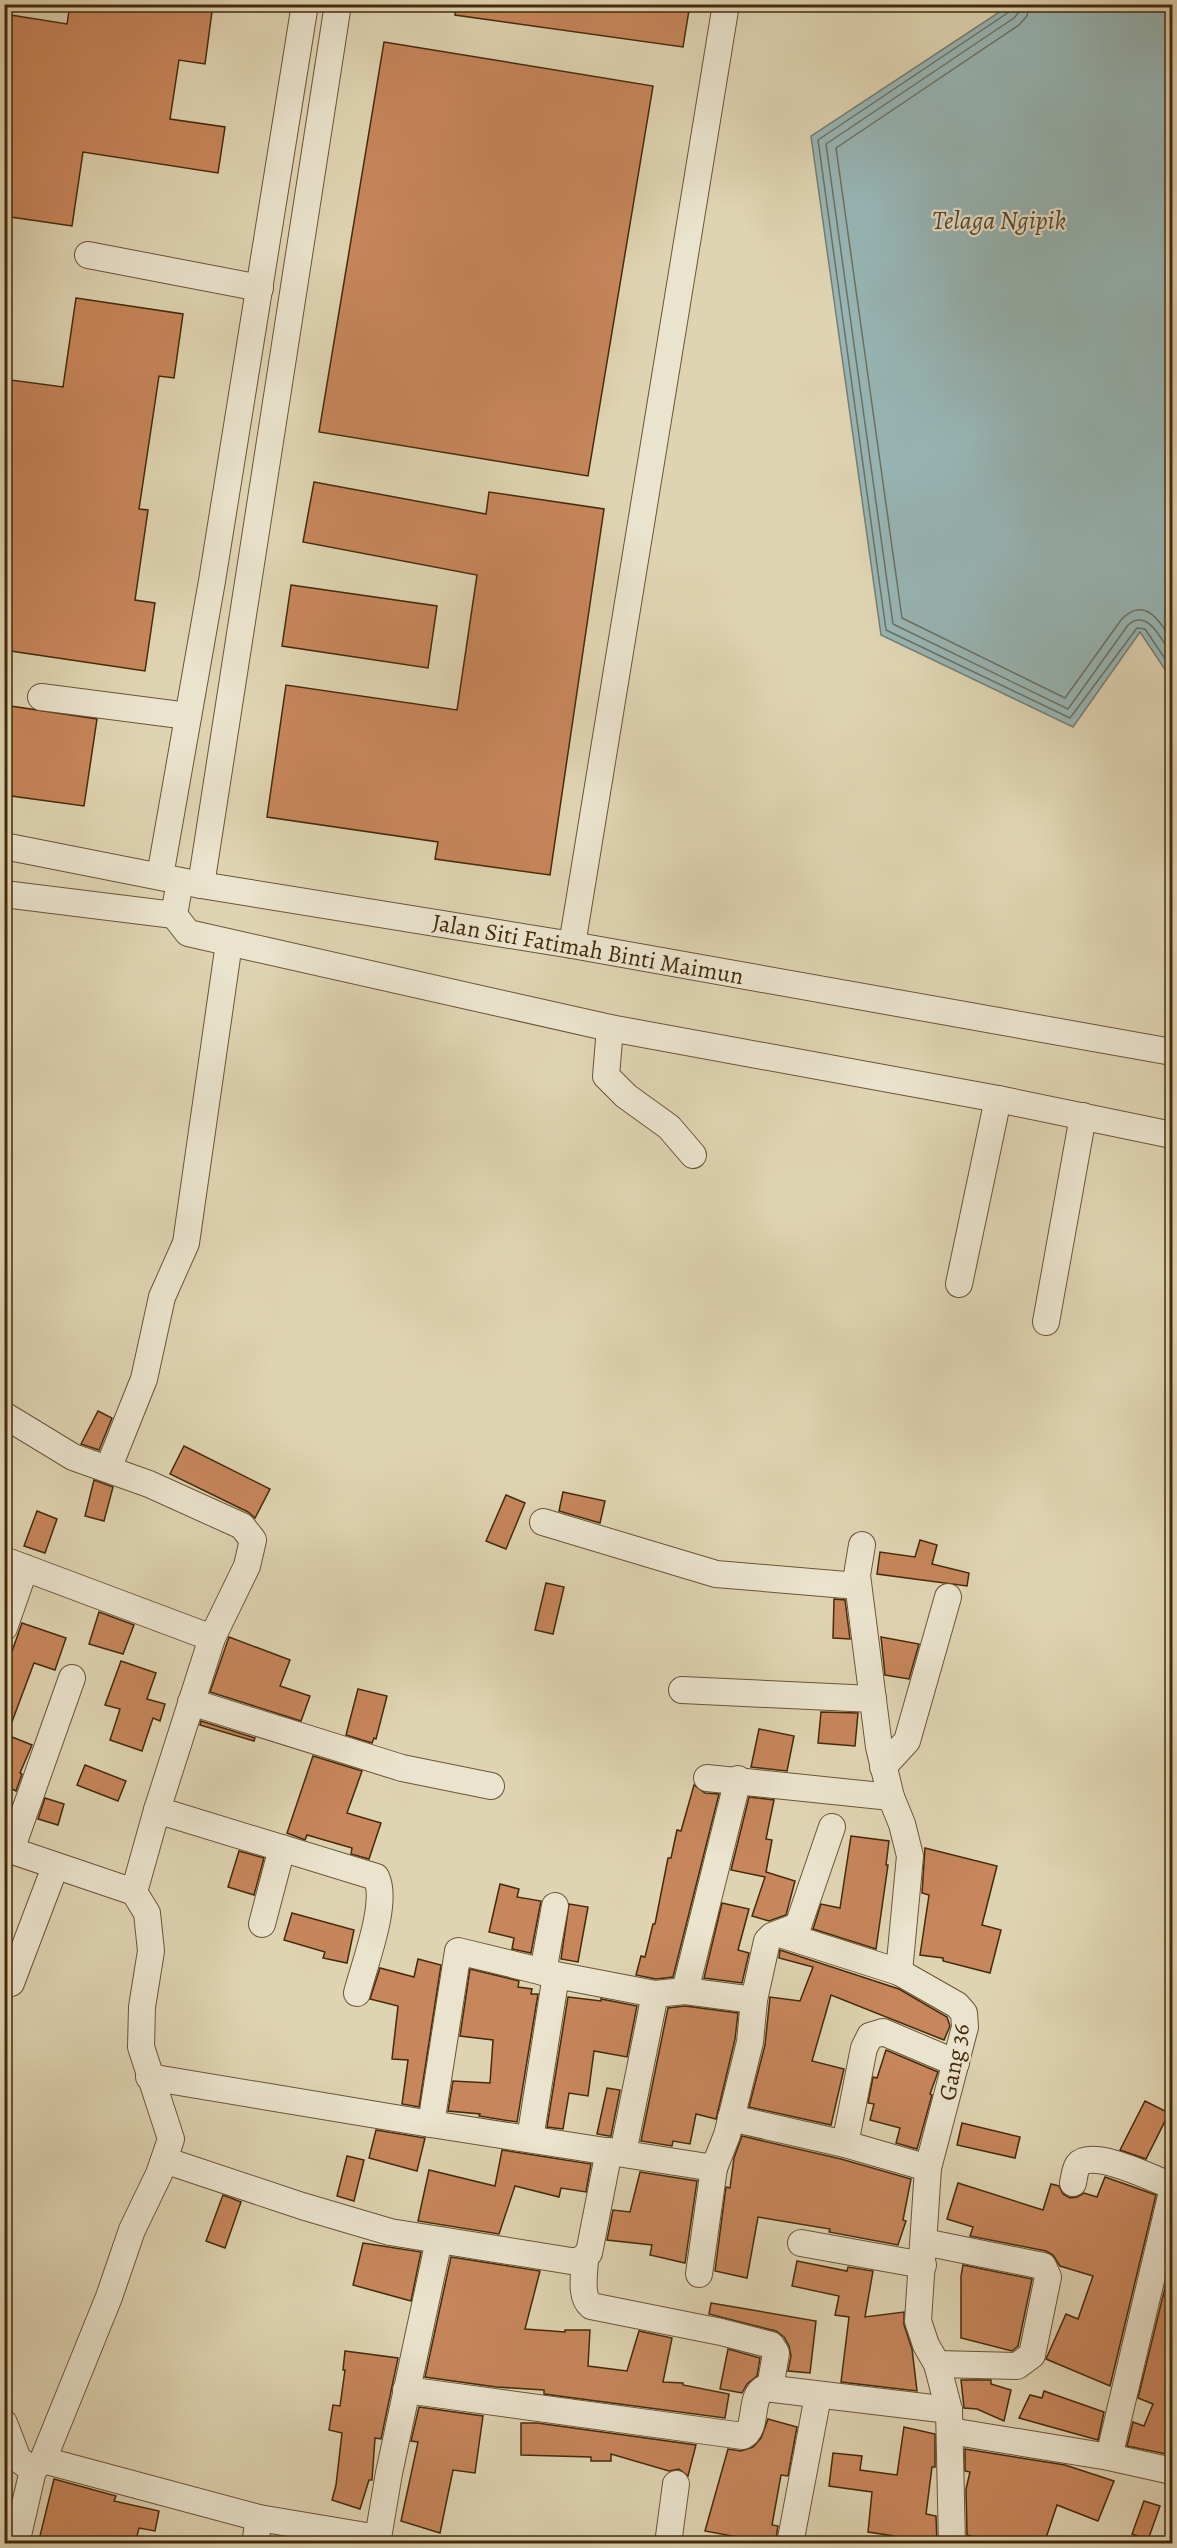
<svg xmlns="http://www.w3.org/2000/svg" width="1177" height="2548" viewBox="0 0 1177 2548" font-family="Alegreya,serif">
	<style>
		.water { fill: #97b6b6; stroke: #767e72; stroke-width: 1.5 }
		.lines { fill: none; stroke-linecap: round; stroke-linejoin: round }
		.shore { stroke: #6e7060; stroke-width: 1.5 }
		.building { fill: #c7865b; stroke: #442b0b; stroke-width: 1.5 }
		.minor-casing { stroke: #6b5535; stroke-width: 28 }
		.minor { stroke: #eae3cd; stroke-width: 26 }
		.labels { text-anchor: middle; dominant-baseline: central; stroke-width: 4.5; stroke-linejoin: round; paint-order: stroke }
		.street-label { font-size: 24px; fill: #442b0b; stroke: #eae3cd }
		.water-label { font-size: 26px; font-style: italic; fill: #55472d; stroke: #eae3cd }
	</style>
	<rect width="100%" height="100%" fill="#dfd4b2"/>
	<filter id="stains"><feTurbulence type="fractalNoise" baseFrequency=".00333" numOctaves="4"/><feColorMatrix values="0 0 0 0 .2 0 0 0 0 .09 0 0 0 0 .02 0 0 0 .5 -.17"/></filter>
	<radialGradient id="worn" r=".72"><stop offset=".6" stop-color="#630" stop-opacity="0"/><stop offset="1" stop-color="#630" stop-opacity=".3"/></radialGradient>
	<path class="water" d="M 1010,5 L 1172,5 L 1172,680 L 1140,632 L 1073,727 L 881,635 L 811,136 Z"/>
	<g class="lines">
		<g class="shore">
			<path d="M 1012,4 L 1009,12 L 818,140 L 886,630 L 1070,718 L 1137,628 L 1145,629 L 1172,669"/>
			<path d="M 1020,4 L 1019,12 L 1014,18 L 826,144 L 893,624 L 1068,709 L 1128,625 C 1148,607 1163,642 1172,656"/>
			<path d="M 1029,4 L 1027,16 L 1019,25 L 836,148 L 902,618 L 1065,698 L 1121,620 C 1144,595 1160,621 1172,640"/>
		</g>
	</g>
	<g class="building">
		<path d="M 70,4 L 213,4 L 205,64 L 179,60 L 170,119 L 225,127 L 218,173 L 83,152 L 72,226 L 4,216 L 4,14 L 67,24 Z"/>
		<path d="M 456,4 L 690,4 L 683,47 L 455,15 Z"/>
		<path d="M 384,42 L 653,86 L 588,476 L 319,432 Z"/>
		<path d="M 76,298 L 183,314 L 174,378 L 159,376 L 139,509 L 148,510 L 135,600 L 155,603 L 145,671 L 4,650 L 4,425 L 11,380 L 63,387 Z"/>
		<path d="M 314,482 L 486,514 L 489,492 L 604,509 L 550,875 L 435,859 L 438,842 L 267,817 L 286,685 L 457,710 L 477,575 L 303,542 Z"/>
		<path d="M 291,585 L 437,606 L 428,668 L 282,646 Z"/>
		<path d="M 4,705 L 97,719 L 84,806 L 4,795 Z"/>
		<path d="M 98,1411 L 112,1418 L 99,1450 L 81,1444 Z"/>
		<path d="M 184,1446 L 270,1489 L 255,1518 L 248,1512 L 170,1474 Z"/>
		<path d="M 94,1480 L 113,1487 L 104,1521 L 85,1516 Z"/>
		<path d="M 563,1492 L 605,1501 L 600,1523 L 559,1511 Z"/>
		<path d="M 506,1495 L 525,1503 L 506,1549 L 486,1541 Z"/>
		<path d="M 37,1511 L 57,1519 L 45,1553 L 24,1546 Z"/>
		<path d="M 920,1540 L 937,1545 L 932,1564 L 969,1573 L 967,1586 L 877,1574 L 880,1552 L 915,1557 Z"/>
		<path d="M 546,1583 L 564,1587 L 553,1634 L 535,1630 Z"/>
		<path d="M 834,1599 L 845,1600 L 850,1639 L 833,1638 Z"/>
		<path d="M 99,1612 L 134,1625 L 123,1654 L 89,1644 Z"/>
		<path d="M 22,1623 L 66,1638 L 55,1670 L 34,1663 L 7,1735 L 32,1745 L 20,1773 L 22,1774 L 16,1791 L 12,1789 L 4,1807 L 4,1674 Z"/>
		<path d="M 229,1637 L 290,1660 L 280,1686 L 310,1696 L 301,1721 L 210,1692 Z"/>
		<path d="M 881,1637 L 919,1644 L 909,1679 L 885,1675 Z"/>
		<path d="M 121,1661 L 156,1673 L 147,1699 L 165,1704 L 160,1721 L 153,1718 L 142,1751 L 110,1740 L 120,1709 L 105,1705 Z"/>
		<path d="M 358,1689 L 387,1696 L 376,1739 L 374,1738 L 372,1743 L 346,1735 Z"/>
		<path d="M 821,1712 L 858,1713 L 855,1746 L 818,1743 Z"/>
		<path d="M 201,1721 L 255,1738 L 254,1741 L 200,1725 Z"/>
		<path d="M 759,1729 L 794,1736 L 787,1771 L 751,1767 Z"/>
		<path d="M 313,1756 L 362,1771 L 347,1813 L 381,1823 L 369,1859 L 351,1854 L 352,1848 L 307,1835 L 305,1840 L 287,1833 Z"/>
		<path d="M 85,1765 L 126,1781 L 118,1801 L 77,1785 Z"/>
		<path d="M 694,1785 L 705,1793 L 719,1794 L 673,1977 L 656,1979 L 636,1975 L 641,1956 L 645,1957 L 653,1924 L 655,1924 L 668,1858 L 671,1858 L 677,1830 L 681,1831 Z"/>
		<path d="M 749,1797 L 774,1800 L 766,1839 L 772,1840 L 766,1872 L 795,1881 L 786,1915 L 769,1921 L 752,1916 L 765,1877 L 731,1870 Z"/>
		<path d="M 45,1798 L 64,1804 L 58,1825 L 38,1819 Z"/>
		<path d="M 851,1836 L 889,1841 L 886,1865 L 888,1865 L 876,1949 L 813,1929 L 821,1904 L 840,1908 Z"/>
		<path d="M 925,1848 L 997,1866 L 982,1925 L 1001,1930 L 990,1973 L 943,1961 L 943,1958 L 920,1955 L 929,1895 L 922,1893 Z"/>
		<path d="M 239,1851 L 264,1858 L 254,1895 L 228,1887 Z"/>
		<path d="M 500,1884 L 519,1889 L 517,1897 L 541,1901 L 531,1953 L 512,1949 L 514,1938 L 489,1932 Z"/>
		<path d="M 722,1903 L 749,1909 L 738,1950 L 749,1953 L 742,1983 L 704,1978 Z"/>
		<path d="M 569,1904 L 588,1907 L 578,1962 L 561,1959 Z"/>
		<path d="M 292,1913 L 354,1930 L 347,1963 L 323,1958 L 325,1952 L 284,1940 Z"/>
		<path d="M 780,1950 L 899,1989 L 947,2017 L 950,2026 L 944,2040 L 831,1995 L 812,2061 L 844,2069 L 831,2125 L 749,2107 L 765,2045 L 770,1997 L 800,2001 L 813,1967 L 779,1958 Z"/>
		<path d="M 418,1959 L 441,1965 L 419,2107 L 402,2104 L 408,2060 L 392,2059 L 398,2006 L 370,1999 L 380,1968 L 414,1977 Z"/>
		<path d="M 470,1969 L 519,1981 L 518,1987 L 532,1989 L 531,1994 L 538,1994 L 517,2122 L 479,2116 L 480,2114 L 448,2111 L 453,2081 L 490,2083 L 493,2040 L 460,2036 Z"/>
		<path d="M 568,1997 L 601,2001 L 601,1999 L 637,2006 L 627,2057 L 594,2051 L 588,2096 L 569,2093 L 563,2129 L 547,2127 Z"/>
		<path d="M 685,2006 L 738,2013 L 735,2039 L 716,2119 L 696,2114 L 690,2144 L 673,2141 L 672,2146 L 641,2141 L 668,2008 Z"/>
		<path d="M 886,2050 L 938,2072 L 930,2094 L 932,2095 L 917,2149 L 896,2143 L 900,2128 L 870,2120 L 874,2104 L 868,2103 L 873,2077 L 877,2078 Z"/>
		<path d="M 607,2088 L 620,2090 L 611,2136 L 609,2136 L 597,2134 Z"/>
		<path d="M 1145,2101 L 1169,2113 L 1146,2159 L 1120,2150 Z"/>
		<path d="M 962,2123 L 1020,2137 L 1015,2158 L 957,2145 Z"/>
		<path d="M 376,2130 L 425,2138 L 417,2171 L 369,2158 Z"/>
		<path d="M 742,2136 L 841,2159 L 911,2179 L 903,2220 L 906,2221 L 898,2245 L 829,2232 L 830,2229 L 758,2217 L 747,2278 L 715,2271 L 726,2187 L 730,2188 L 734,2158 Z"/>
		<path d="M 502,2150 L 591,2164 L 586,2192 L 561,2188 L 559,2197 L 515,2186 L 499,2234 L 418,2221 L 429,2170 L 495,2186 Z"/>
		<path d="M 347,2156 L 364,2160 L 354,2201 L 337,2196 Z"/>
		<path d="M 640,2172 L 697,2181 L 685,2263 L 650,2255 L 652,2245 L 607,2240 L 613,2210 L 630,2212 Z"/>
		<path d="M 1105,2177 L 1156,2195 L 1110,2386 L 1046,2359 L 1066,2314 L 1078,2319 L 1093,2276 L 1060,2266 L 1053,2255 L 1046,2251 L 970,2236 L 973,2227 L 947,2219 L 958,2183 L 1043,2210 L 1051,2184 L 1059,2186 L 1063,2194 L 1070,2198 L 1077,2197 L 1084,2193 L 1097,2197 Z"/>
		<path d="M 223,2195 L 241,2202 L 225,2248 L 206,2241 Z"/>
		<path d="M 363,2243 L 421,2252 L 411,2301 L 353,2285 Z"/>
		<path d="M 1173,2255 L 1173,2413 L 1165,2441 L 1170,2443 L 1166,2454 L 1127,2446 L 1133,2422 L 1144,2426 L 1153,2404 L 1138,2398 Z"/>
		<path d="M 451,2257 L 540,2271 L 525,2329 L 565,2332 L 565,2330 L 590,2330 L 588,2366 L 627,2371 L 639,2331 L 672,2338 L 663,2382 L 683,2383 L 683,2385 L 729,2394 L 725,2418 L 544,2394 L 544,2390 L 496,2387 L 425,2377 Z"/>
		<path d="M 797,2261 L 847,2271 L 848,2267 L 873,2271 L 865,2317 L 904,2312 L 904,2325 L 912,2349 L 917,2391 L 841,2382 L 849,2317 L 835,2315 L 839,2296 L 792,2286 Z"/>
		<path d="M 963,2265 L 1032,2279 L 1018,2346 L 1012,2351 L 961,2338 L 961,2276 Z"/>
		<path d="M 711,2303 L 816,2321 L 810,2373 L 788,2371 L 791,2356 L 789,2346 L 784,2337 L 776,2331 L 709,2314 Z"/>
		<path d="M 728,2349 L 760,2358 L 757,2376 L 747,2384 L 742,2393 L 720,2389 Z"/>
		<path d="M 345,2351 L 398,2358 L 381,2439 L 375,2438 L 372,2480 L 369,2480 L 360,2509 L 332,2500 L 336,2485 L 342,2433 L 329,2430 L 333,2405 L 340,2406 L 345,2370 L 343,2370 Z"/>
		<path d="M 961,2380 L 991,2380 L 991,2384 L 1011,2390 L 1004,2421 L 977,2409 L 964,2408 Z"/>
		<path d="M 1044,2391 L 1104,2412 L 1098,2440 L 1019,2418 L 1030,2395 L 1042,2398 Z"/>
		<path d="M 419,2407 L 483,2416 L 475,2473 L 453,2470 L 440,2533 L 401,2521 L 418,2442 L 411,2441 Z"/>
		<path d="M 768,2419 L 797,2427 L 788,2476 L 781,2475 L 772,2525 L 778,2526 L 775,2544 L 705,2531 L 728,2449 L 741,2451 L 753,2447 L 761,2438 Z"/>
		<path d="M 521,2423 L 537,2423 L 696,2445 L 688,2476 L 679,2469 L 669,2471 L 611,2454 L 611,2461 L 591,2461 L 591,2457 L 521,2455 Z"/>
		<path d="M 904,2427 L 935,2434 L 935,2467 L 932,2467 L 926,2514 L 936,2516 L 937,2544 L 894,2538 L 894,2536 L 868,2532 L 872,2492 L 829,2486 L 833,2453 L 862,2456 L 860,2470 L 897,2475 Z"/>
		<path d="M 965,2449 L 1065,2465 L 1114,2481 L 1098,2521 L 1057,2505 L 1044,2544 L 1005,2544 L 967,2535 L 966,2489 L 970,2472 L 965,2471 Z"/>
		<path d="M 54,2479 L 116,2496 L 114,2501 L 159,2511 L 155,2531 L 139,2528 L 135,2544 L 38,2544 Z"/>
		<path d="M 1144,2501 L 1160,2506 L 1148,2540 L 1132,2534 Z"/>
	</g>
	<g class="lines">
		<defs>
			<g id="minor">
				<path d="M 88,255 L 260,288"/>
				<path d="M 41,697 L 188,716"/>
				<path d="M 4,846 L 201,885 L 572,945 L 1172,1052"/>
				<path d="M 160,876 L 212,581 L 305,4"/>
				<path d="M 180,881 L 174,915 L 188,933 L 610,1028 L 998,1099 L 1172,1135"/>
				<path d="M 201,885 L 338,4"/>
				<path d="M 4,894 L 174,915"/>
				<path d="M 572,945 L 726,4"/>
				<path d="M 610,1028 L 606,1076 L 626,1096 L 669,1127 L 693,1155"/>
				<path d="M 959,1284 L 998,1099"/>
				<path d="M 1046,1322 L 1083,1116"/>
				<path d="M 4,1415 L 73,1457 L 149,1484 L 242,1526 L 253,1540 L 247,1566 L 212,1638 L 157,1810 L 134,1892"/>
				<path d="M 108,1469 L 144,1379 L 162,1297 L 186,1243 L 229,943"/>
				<path d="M 543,1522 L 716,1574 L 858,1586"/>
				<path d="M 862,1545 L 857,1575 L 879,1747 L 891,1797 L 902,1824 L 910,1856 L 899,1972 L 957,2005 L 964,2013 L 965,2027 L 928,2168 L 918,2321 L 926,2345 L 937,2364 L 949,2410 L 952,2544"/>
				<path d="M 4,1560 L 212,1638"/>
				<path d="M 4,1628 L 25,1568"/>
				<path d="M 682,1690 L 873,1699"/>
				<path d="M 191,1702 L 402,1768 L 491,1786"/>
				<path d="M 883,1767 L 907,1741 L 948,1597"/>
				<path d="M 707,1778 L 891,1797"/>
				<path d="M 157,1810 L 376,1877 C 389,1902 364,1965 357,1993"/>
				<path d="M 4,1848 L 134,1892 L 147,1913 L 151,1951 L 142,2007 L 141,2047 L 171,2139 L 159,2174 L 132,2230 L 109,2297 L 43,2460"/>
				<path d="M 11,1850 L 72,1678"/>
				<path d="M 262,1924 L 282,1848"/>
				<path d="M 780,1934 L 899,1972"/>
				<path d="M 543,1972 L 555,1906"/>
				<path d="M 11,1983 L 55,1867"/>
				<path d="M 685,1991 L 738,1779"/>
				<path d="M 149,2077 L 431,2124 L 714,2168 L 727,2135 L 750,2042 L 754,2000 L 767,1941 L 772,1936 L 798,1926 L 832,1827"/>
				<path d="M 731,2118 L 845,2144 L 928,2168"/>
				<path d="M 431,2124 L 458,1951 L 556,1975 L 655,1994 L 685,1991 L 754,2000"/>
				<path d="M 530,2139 L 556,1975"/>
				<path d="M 845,2144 L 864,2048 L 870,2036 L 883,2032 L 956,2063"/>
				<path d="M 623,2153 L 655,1994"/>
				<path d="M 164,2160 L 302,2206 L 390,2232 L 571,2261 L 579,2261 L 589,2253 L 609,2151"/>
				<path d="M 1073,2183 C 1074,2178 1075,2169 1078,2165 C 1091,2147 1156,2180 1172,2186"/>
				<path d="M 924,2242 L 1043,2266 L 1048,2277 L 1032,2355 L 1017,2366 L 937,2364"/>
				<path d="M 801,2243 L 923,2265"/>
				<path d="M 585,2258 C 585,2272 579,2296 591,2306 L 721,2332 L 771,2345 L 776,2353 L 770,2388"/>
				<path d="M 699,2274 L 714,2168"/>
				<path d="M 406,2390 L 743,2436 C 759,2427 748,2396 765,2388 L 949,2410"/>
				<path d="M 4,2423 L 18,2459 L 33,2470"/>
				<path d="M 950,2431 L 1109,2457 L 1172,2471"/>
				<path d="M 1109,2457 L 1172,2192"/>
				<path d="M 16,2544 L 33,2470 L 43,2460 L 259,2518 L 378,2538 L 389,2473 L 439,2240"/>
				<path d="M 255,2544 L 259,2518"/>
				<path d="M 668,2544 L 676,2484"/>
				<path d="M 790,2544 L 818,2396"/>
			</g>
		</defs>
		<use href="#minor" class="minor-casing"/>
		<use href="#minor" class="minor"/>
	</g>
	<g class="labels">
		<g class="street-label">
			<text transform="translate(588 949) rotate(10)">Jalan Siti Fatimah Binti Maimun</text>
			<text transform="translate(954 2062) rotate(-79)">Gang 36</text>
		</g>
		<g class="water-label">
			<text x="999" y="220">Telaga Ngipik</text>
		</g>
	</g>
	<rect width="1177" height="2548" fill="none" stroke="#dfd4b2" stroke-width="24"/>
	<rect x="6" y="6" width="1165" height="2536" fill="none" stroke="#442b0b" stroke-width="3"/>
	<rect x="12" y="12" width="1153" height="2524" fill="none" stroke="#442b0b" stroke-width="1.5"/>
	<rect width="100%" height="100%" filter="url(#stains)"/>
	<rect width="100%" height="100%" fill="url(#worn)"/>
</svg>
